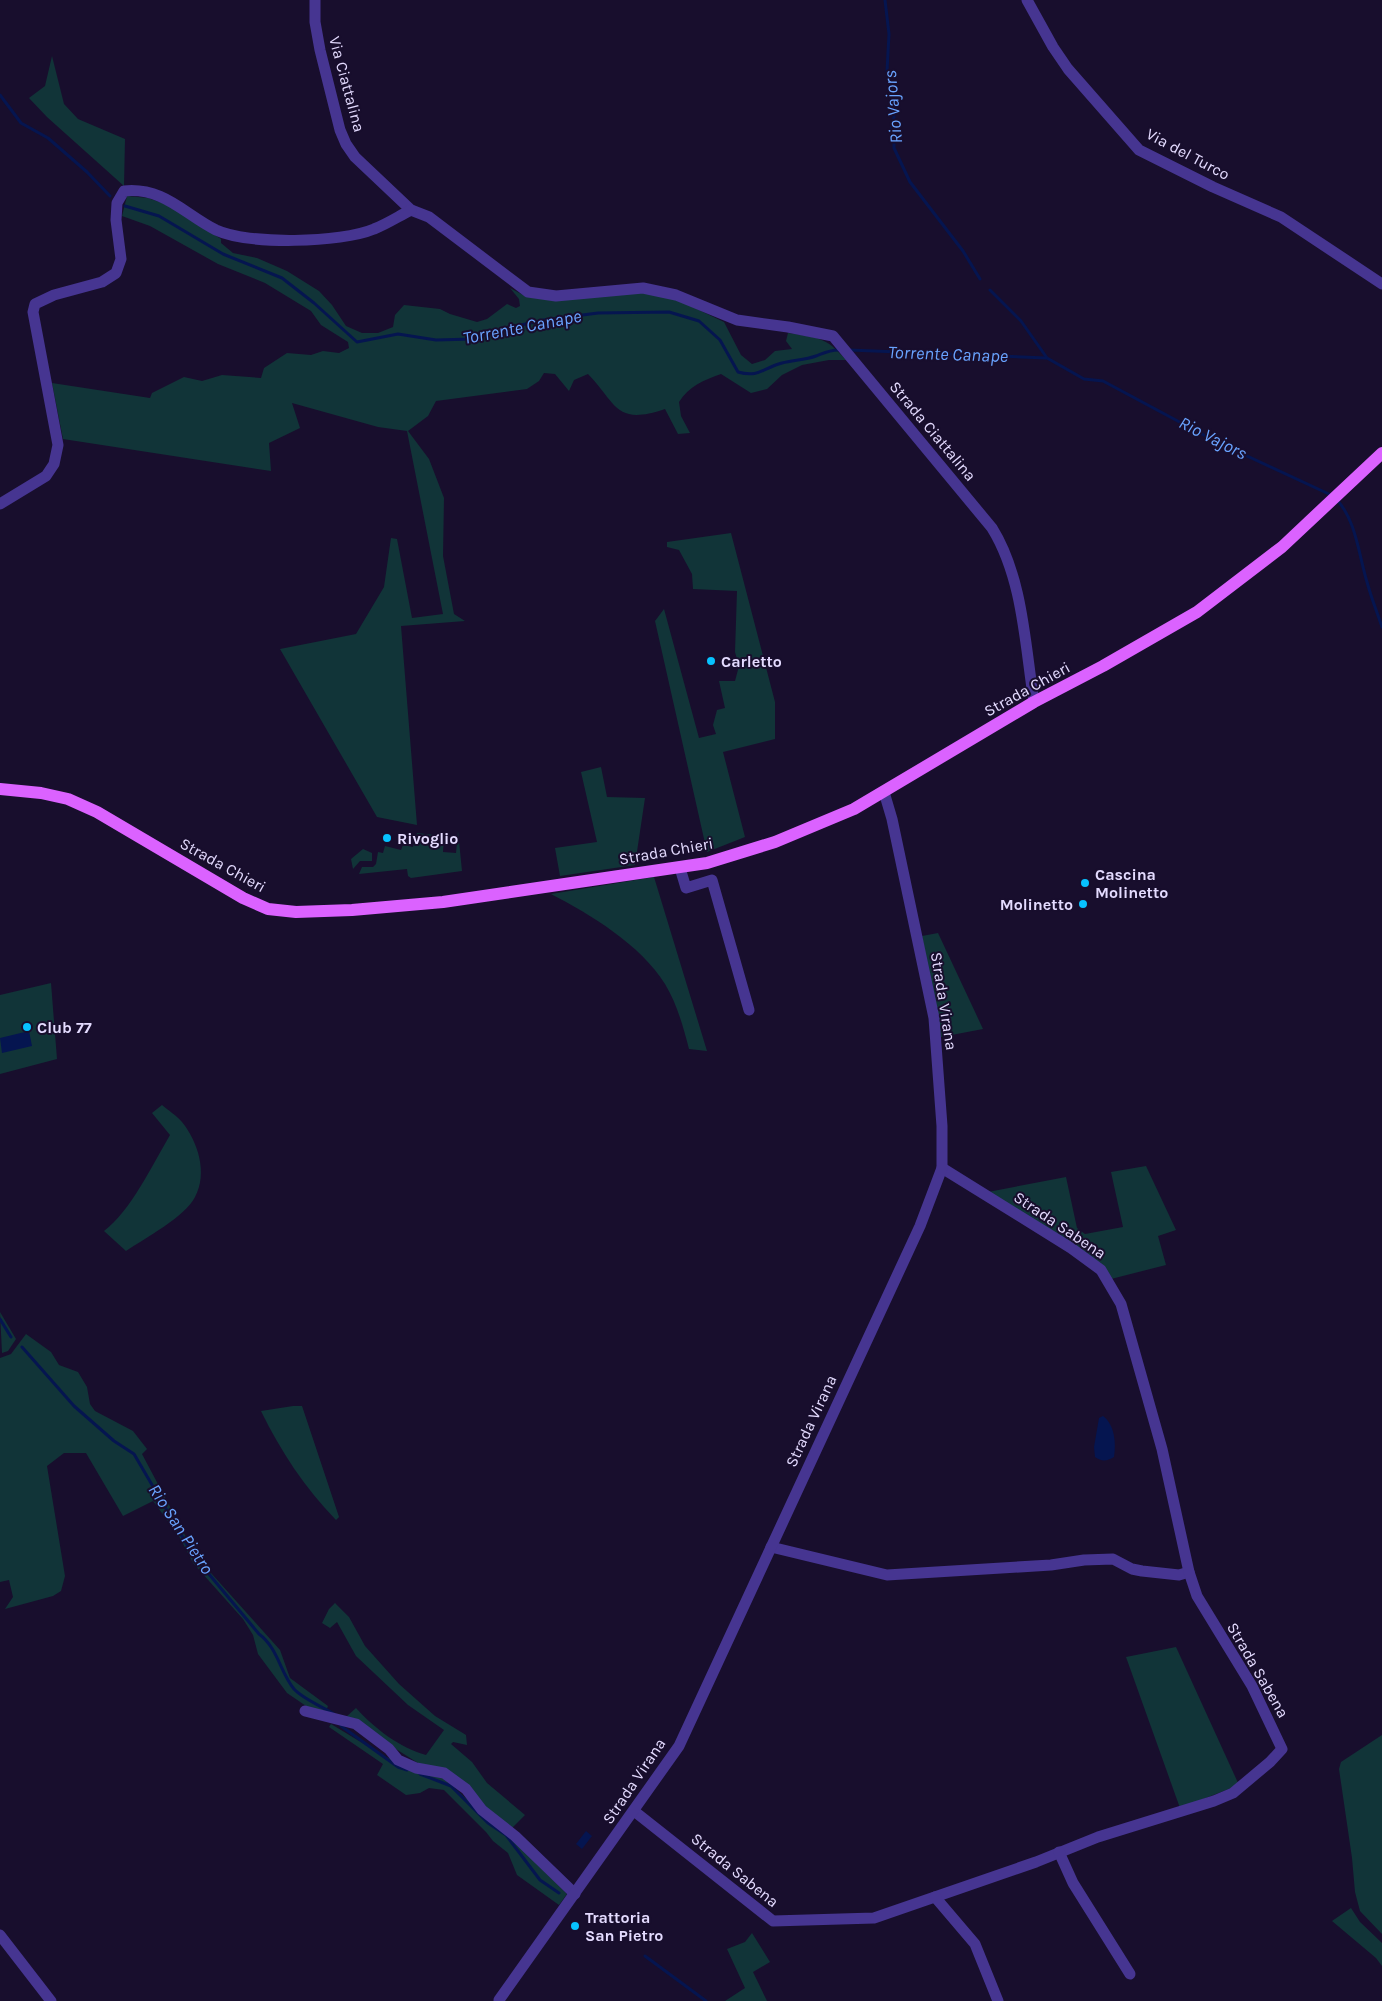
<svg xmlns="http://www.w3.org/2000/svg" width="1382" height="2001" viewBox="0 0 1382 2001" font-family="Karla,sans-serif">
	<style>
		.green { fill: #113438 }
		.water { fill: #051550 }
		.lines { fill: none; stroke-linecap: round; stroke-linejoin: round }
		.stream { stroke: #051550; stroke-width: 3 }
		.minor { stroke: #463591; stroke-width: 11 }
		.major { stroke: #db62ff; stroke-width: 12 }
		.poi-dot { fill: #07c2ff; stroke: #180e2d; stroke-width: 2 }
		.labels { text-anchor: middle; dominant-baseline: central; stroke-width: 4; stroke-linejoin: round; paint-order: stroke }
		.street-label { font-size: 16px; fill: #e4dbff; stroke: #180e2d }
		.poi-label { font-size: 16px; font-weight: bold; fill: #e4dbff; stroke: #180e2d; text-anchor: start }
		.water-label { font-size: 18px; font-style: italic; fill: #69a3ff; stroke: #180e2d }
	</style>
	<rect width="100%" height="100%" fill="#180e2d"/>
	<g class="green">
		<path d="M 52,56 L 64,104 L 78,119 L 125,139 L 124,186 L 47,117 L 29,98 L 45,86 Z"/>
		<path d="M 127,196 L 148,198 L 171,206 L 221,239 L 221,243 L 233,253 L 257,258 L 287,271 L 319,291 L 332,305 L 346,326 L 362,333 L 378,333 L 393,327 L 395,315 L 404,305 L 440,309 L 450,314 L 477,322 L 487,319 L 507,304 L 516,308 L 520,306 L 519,299 L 510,288 L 525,296 L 643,292 L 676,299 L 724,322 L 741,355 L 752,364 L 765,360 L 775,351 L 792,349 L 786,341 L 788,333 C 818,338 825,336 846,360 L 829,360 L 802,365 L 782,375 L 767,389 L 751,393 L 721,374 C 704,380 689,386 679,402 L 681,416 L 690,433 L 678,434 L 665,409 C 615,426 617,404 588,374 L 574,380 L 569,391 L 555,374 L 544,373 L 539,381 L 527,389 L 436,401 L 428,416 L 408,431 L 429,459 L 444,498 L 443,556 L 454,614 L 465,621 L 401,626 L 417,825 L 377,817 L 280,649 L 356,634 L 384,587 L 391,538 L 397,539 L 412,618 L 443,614 L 407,431 L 378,427 L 292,403 L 300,428 L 269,443 L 271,471 L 63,439 L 52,383 L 150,398 L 152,393 L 184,377 L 202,381 L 222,375 L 261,378 L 264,368 L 287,353 L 311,355 L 323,351 L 339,353 L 349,348 L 348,342 L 321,325 L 311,311 L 265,283 L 218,264 L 150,226 L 122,216 Z"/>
		<path d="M 731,533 L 775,702 L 775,739 L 723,752 L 745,837 L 707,852 L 655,621 L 664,609 L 699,738 L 716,734 L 713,725 L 717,710 L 725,708 L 719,681 L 735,681 L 739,666 L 735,652 L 737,591 L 693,589 L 692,574 L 679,550 L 667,547 L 667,542 Z"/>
		<path d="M 601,767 L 607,797 L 645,798 L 635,865 L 560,876 L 555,848 L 597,842 L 581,772 Z"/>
		<path d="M 458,831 L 462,871 L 411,878 L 408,876 L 407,869 L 359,874 L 362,867 L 373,867 L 376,864 L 378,852 L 383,853 L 385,846 L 401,850 L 403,845 L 413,847 L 417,833 L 444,836 L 443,852 L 456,853 Z"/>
		<path d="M 363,849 L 372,853 L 372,861 L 360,861 L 353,869 L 351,859 Z"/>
		<path d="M 654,877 L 707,1051 L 689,1049 C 683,1026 677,1004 665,984 C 641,945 590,914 551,894 Z"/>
		<path d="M 938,933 L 983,1029 L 941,1037 L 922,936 Z"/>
		<path d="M 51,983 L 57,1059 L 0,1074 L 0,995 Z"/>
		<path d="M 162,1105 C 168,1110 177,1116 182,1122 C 198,1142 208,1173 195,1197 C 185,1217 145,1238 126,1251 L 104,1231 C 130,1212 153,1164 170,1135 L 152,1113 Z"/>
		<path d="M 1146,1166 L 1176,1230 L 1158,1236 L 1166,1265 L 1111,1279 L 988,1192 L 1066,1177 L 1077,1228 L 1085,1234 L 1123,1227 L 1111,1172 Z"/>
		<path d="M 0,1312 L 16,1339 L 8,1351 L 2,1353 Z"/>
		<path d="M 26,1334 L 51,1352 L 59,1365 L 78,1372 L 87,1387 L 90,1404 L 95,1411 L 133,1431 L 147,1449 L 142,1454 L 185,1535 L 211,1573 L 280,1650 L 290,1678 L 328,1706 L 326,1711 L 309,1708 L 287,1693 L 258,1654 L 253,1635 L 243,1619 L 193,1563 L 179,1536 L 153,1501 L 123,1516 L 86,1453 L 64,1453 L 47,1466 L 65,1576 L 61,1591 L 53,1596 L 5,1609 L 13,1597 L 9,1580 L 0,1582 L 0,1358 L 11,1354 Z"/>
		<path d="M 293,1406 L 302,1406 L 339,1517 L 336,1520 C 305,1488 281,1452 261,1411 Z"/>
		<path d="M 335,1603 L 349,1617 L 365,1646 L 399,1684 L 435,1716 L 466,1735 L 467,1745 L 453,1742 L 451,1744 L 472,1762 L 487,1783 L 525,1815 L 512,1828 L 495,1819 L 468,1788 L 421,1765 L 346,1717 L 356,1708 C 374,1728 400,1748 426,1755 L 444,1730 L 408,1705 L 356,1656 L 337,1622 L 330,1628 L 322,1623 L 329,1609 Z"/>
		<path d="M 1176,1647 L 1239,1785 L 1180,1808 L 1126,1657 Z"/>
		<path d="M 331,1724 L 384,1756 L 417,1771 L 439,1775 L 507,1834 L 567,1894 L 559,1905 L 517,1875 L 508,1853 L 493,1841 L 486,1832 L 444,1790 L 429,1788 L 420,1793 L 406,1795 L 377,1775 L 383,1764 L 329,1727 Z"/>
		<path d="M 1382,1735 L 1382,1934 L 1360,1911 L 1355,1892 L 1352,1858 L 1339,1769 L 1341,1762 Z"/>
		<path d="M 1351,1908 L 1360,1922 L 1382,1943 L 1382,1966 L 1376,1958 L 1332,1921 Z"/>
		<path d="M 752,1933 L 770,1962 L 753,1972 L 767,2001 L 725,2001 L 745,1988 L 727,1949 L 745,1942 Z"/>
	</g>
	<g class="water">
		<path d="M 29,1031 L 32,1046 L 2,1053 L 0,1038 Z"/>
		<path d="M 1103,1416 C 1115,1425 1116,1443 1114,1457 C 1107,1461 1102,1462 1095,1457 L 1094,1447 L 1099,1418 Z"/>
		<path d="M 586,1831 L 592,1836 L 582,1849 L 576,1844 Z"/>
	</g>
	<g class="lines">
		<g class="stream">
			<path d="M 885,0 L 889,34 L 887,71 L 892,87 L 894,117 L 891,130 L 894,137 L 894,148 L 910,182 L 963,251 L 980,279"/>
			<path d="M 0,95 L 21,123 L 48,138 L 87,172 L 110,196"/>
			<path d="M 125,206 L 159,216 L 223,254 L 282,278 L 314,303 L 357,342 L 398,334 L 436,340 L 473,339 L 503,329 L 544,320 L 598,313 L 669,312 L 699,321 L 720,340 L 738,372 C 759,378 763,368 782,363 C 793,360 805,360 816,356 C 824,353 830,350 838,350"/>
			<path d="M 990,290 L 1021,321 L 1047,358 L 1084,379 L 1103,381 L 1215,441 L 1331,495"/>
			<path d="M 849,350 L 1046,358"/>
			<path d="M 1336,499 C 1356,519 1359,556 1367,582 C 1371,597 1377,612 1382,627"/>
			<path d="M 0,1319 L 11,1337"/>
			<path d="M 22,1347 L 74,1406 L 114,1441 L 134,1454 L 193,1555 L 259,1634 C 278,1648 280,1672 294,1689 C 303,1699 323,1707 334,1714"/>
			<path d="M 341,1726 L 398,1767 L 407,1770"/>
			<path d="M 420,1774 L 451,1786 L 488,1823 L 506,1835 L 540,1880 L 559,1893"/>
			<path d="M 645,1956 L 706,2001"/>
		</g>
		<g class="minor">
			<path d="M 315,0 L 315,22 L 320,50 L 340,130 L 346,144 L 355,157 L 411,210 L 429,217 L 528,292 L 556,296 L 643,288 L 676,295 L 737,320 L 788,327 L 833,336 L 992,528 C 1023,578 1025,645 1034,702"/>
			<path d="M 1027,0 L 1053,47 L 1068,69 L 1139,150 L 1213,187 L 1281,217 L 1382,284"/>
			<path d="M 0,504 L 46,476 L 54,464 L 58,445 L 33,312 L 35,304 L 54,295 L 102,282 L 116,273 L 121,259 L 116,220 L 117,203 L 124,191 C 164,187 184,214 216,230 C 248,245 341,243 374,229 C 387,224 399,216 411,210"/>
			<path d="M 680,868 L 686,888 L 712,880 L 749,1010"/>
			<path d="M 771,1547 L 887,1575 L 1051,1565 L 1084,1560 L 1113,1559 L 1132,1569 L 1142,1571 L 1179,1575 L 1189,1572"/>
			<path d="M 305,1711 L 356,1724 L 389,1749 L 398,1760 L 416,1768 L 444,1773 L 466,1789 L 482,1810 L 515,1836 L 575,1894"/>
			<path d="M 634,1811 L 773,1921 L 874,1918 L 1036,1862 L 1098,1837 L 1214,1801 L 1233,1793 L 1270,1762 L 1282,1749 L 1252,1686 L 1197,1596 L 1189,1572 L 1162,1449 L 1121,1304 L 1101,1270 L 1071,1248 L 942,1168"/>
			<path d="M 1059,1852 L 1073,1883 L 1130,1974"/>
			<path d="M 935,1897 L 975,1944 L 998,2001"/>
			<path d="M 0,1935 L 51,2001"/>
			<path d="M 499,2000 L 679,1746 L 920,1226 L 942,1168 L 942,1126 L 934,1018 L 892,819 L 884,792"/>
		</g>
		<path class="major" d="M 0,789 L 41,793 L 68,799 L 97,812 L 243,898 L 268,909 L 296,912 L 352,910 L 443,902 L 707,863 L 775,842 L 854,809 L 1034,702 L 1103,666 L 1197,612 L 1282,547 L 1382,453"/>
	</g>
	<g class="poi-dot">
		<circle cx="711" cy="661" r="5"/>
		<circle cx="387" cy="838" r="5"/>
		<circle cx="1085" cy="883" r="5"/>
		<circle cx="1083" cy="904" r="5"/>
		<circle cx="27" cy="1027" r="5"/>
		<circle cx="575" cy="1926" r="5"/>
	</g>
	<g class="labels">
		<g class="street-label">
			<text transform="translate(347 84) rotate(75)">Via Ciattalina</text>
			<text transform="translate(1188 154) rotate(28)">Via del Turco</text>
			<text transform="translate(933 431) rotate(50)">Strada Ciattalina</text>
			<text transform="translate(1027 689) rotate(-29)">Strada Chieri</text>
			<text transform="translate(666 851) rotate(-10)">Strada Chieri</text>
			<text transform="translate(223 865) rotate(29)">Strada Chieri</text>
			<text transform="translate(944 1001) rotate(81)">Strada Virana</text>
			<text transform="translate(1060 1225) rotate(34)">Strada Sabena</text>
			<text transform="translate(811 1421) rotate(-65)">Strada Virana</text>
			<text transform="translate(1258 1670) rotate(60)">Strada Sabena</text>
			<text transform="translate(634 1781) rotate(-56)">Strada Virana</text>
			<text transform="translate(735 1870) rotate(39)">Strada Sabena</text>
		</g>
		<g class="poi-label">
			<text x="721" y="661">Carletto</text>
			<text x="397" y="838">Rivoglio</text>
			<text x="1095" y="874">Cascina<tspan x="1095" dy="18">Molinetto</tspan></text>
			<text x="1073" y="904" text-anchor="end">Molinetto</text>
			<text x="37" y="1027">Club 77</text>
			<text x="585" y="1917">Trattoria<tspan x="585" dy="18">San Pietro</tspan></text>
		</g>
		<g class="water-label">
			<text transform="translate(893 107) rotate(-95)">Rio Vajors</text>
			<text transform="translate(522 327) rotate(-11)">Torrente Canape</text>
			<text transform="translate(948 354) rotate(2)">Torrente Canape</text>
			<text transform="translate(1213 438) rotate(27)">Rio Vajors</text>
			<text transform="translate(181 1529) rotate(57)">Rio San Pietro</text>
		</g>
	</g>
</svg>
